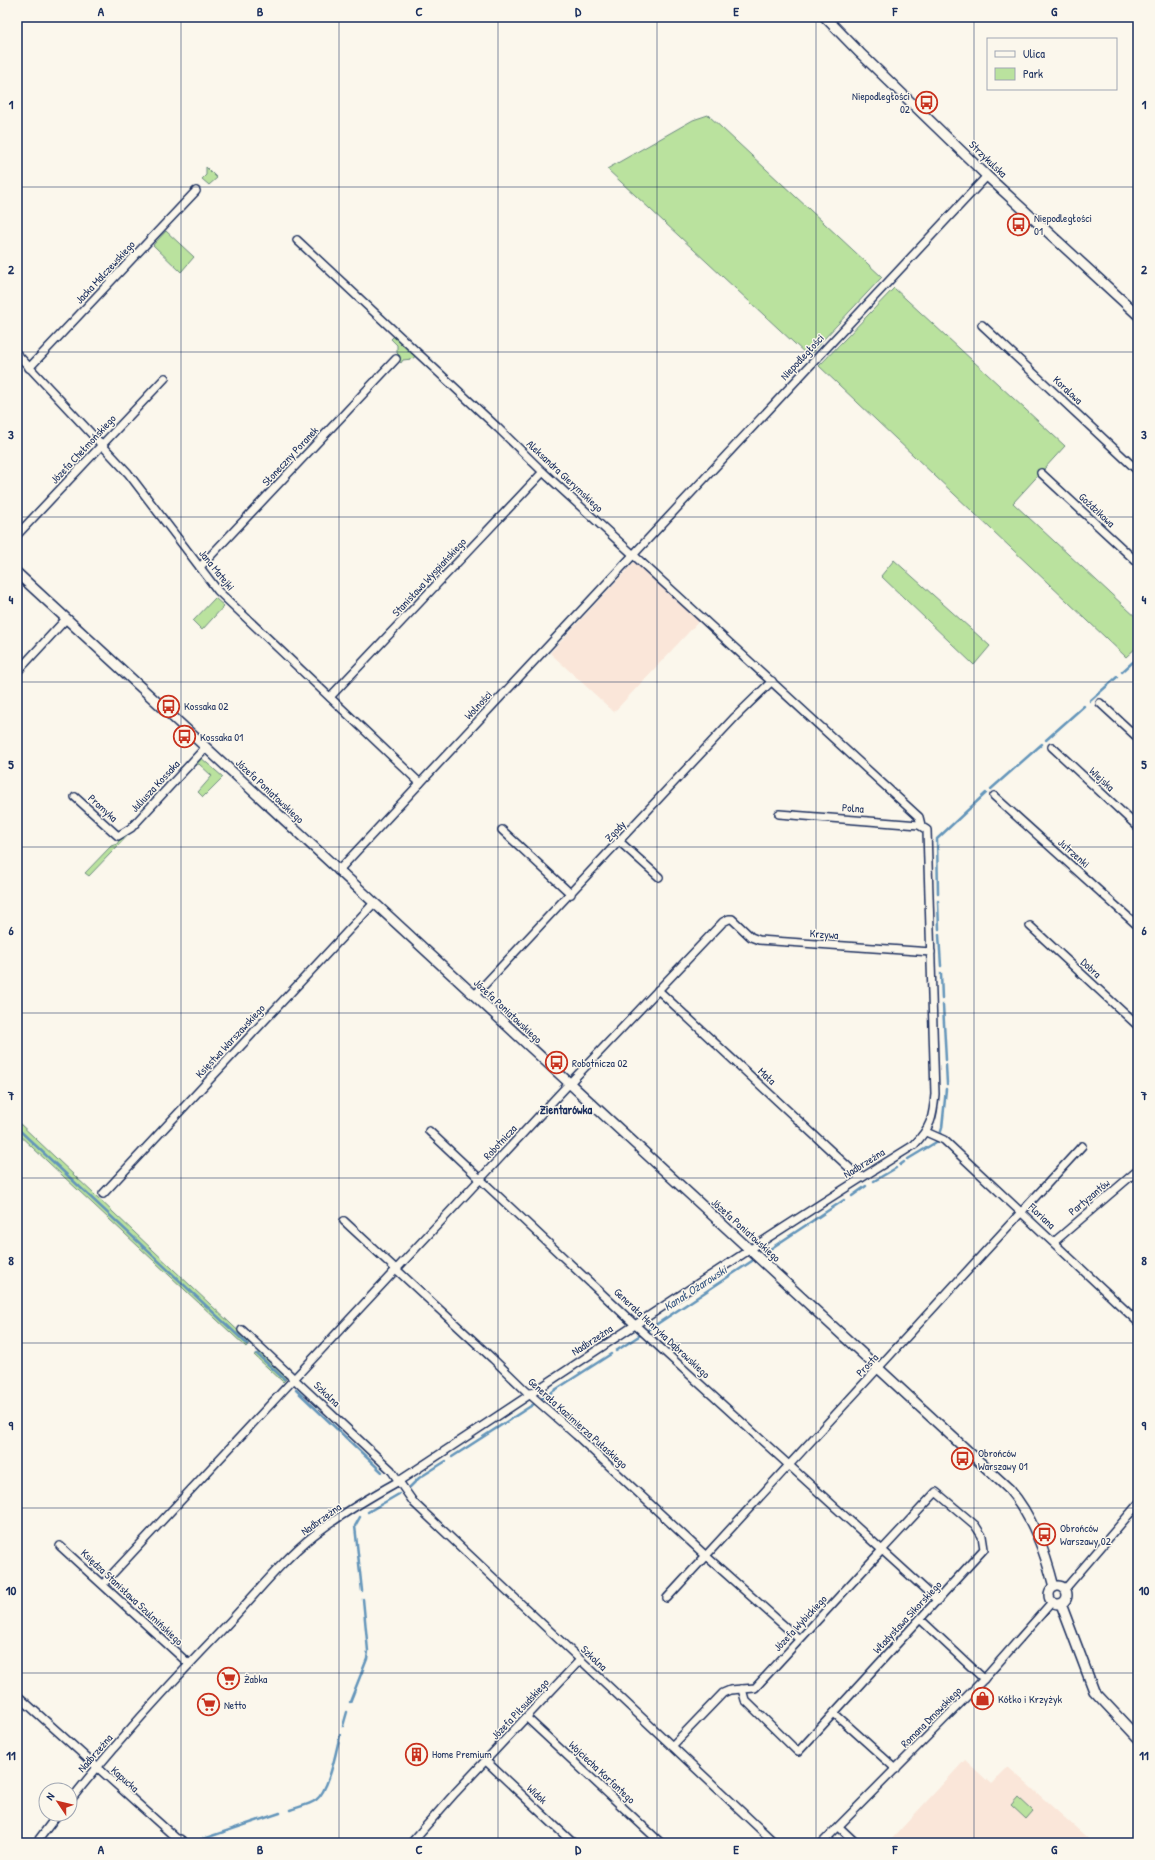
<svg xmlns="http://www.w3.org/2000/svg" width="1155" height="1860" viewBox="0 0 1155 1860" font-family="'Patrick Hand',sans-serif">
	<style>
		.built { fill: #fae6d9 }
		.green { fill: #bae29e; stroke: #6a887e }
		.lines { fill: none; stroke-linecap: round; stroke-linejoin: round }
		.stream { stroke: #6495ba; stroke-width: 2.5 }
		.minor-casing { stroke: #1b2f5e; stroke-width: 10 }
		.tertiary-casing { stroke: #1b2f5e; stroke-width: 12 }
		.minor { stroke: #fbf7ec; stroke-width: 7 }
		.tertiary { stroke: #fbf7ec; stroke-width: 9 }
		.grid { fill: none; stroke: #1b2f5e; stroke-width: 1; stroke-opacity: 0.55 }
		.labels { text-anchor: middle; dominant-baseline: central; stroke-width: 3; stroke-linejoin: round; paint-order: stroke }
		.poi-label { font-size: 11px; fill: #1b2f5e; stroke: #fbf7ec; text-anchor: start }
		.street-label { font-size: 11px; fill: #1b2f5e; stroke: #fbf7ec }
		.neighbourhood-label { font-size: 12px; font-weight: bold; fill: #1b2f5e; stroke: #fbf7ec }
		.water-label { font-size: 12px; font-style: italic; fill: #3a5a84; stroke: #fbf7ec }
		.neatline { fill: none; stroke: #1b2f5e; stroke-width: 1.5 }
		.grid-label { font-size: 13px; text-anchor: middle; font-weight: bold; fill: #1b2f5e }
	</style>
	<rect width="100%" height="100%" fill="#fbf7ec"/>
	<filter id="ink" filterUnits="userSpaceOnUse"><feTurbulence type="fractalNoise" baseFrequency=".025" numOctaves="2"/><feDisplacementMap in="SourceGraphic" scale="8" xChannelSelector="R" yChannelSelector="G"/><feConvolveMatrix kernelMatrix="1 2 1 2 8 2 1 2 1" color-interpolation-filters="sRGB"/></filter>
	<g filter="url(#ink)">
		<g class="built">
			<path d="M 636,560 L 701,619 L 614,712 L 550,653 Z"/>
			<path d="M 965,1760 L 991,1784 L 1008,1767 L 1093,1843 L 888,1843 Z"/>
		</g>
		<g class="green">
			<path d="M 708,115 L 882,277 L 808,356 L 607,169 L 693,120 Z"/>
			<path d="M 206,167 L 217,178 L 209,185 L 202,179 L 206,175 Z"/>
			<path d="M 166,231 L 194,257 L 181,272 L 153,245 Z"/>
			<path d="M 894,288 L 1065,446 L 1013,503 L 1138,619 L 1138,646 L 1126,657 L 819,366 Z"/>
			<path d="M 395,335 L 417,355 L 412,359 L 403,360 L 401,363 L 397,359 L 400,356 L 397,353 L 397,345 L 391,339 Z"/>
			<path d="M 894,560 L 990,646 L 974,665 L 881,576 Z"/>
			<path d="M 215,598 L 224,606 L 202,630 L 193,621 Z"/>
			<path d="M 200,757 L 223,777 L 203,797 L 198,792 L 212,776 L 199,764 L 192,766 Z"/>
			<path d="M 133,830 L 89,876 L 85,873 L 111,846 L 117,844 L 121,837 Z"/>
			<path d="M 17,1121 L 250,1342 L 246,1347 L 17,1133 Z"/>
			<path d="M 261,1352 L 285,1374 L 286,1379 L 283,1382 L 254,1355 Z"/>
			<path d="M 1018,1797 L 1033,1811 L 1026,1819 L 1011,1805 Z"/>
		</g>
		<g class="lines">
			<g class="stream">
				<path d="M 1136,660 L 1138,658"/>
				<path d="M 1122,672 L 1133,662"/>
				<path d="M 1090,701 L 1117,677"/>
				<path d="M 1046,740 L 1084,706"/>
				<path d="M 991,789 L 1042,744"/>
				<path d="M 938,893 L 937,839 L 986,793"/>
				<path d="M 938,901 L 939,929"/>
				<path d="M 939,935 L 941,966"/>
				<path d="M 941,973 L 942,999"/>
				<path d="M 943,1005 L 946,1060"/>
				<path d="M 946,1065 L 947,1084"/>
				<path d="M 17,1128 L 247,1344"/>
				<path d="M 908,1159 L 938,1141 L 942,1128 L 946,1089"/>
				<path d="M 900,1165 L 904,1162"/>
				<path d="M 874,1181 L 896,1168"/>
				<path d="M 852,1196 L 866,1186"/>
				<path d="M 764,1253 L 844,1200"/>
				<path d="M 648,1330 L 752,1261"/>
				<path d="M 616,1351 L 642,1334"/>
				<path d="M 257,1354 L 284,1379"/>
				<path d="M 296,1390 L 382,1472"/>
				<path d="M 541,1399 L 611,1354"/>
				<path d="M 452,1457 L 534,1404"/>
				<path d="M 410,1487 L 419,1478 L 446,1461"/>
				<path d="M 368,1512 L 399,1494"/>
				<path d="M 360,1517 L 355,1526 L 362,1591"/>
				<path d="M 350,1702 L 367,1659 L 368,1651 L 363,1599"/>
				<path d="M 343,1726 L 347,1712"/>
				<path d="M 290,1810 C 298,1807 309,1805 316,1800 C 329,1791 336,1751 340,1735"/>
				<path d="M 191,1843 L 280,1813"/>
			</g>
			<defs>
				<g id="minor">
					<path d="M 297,240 L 498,428 L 543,472 L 919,817 L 921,825"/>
					<path d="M 982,325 L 1138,471"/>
					<path d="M 17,354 L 128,473 L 218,591 L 420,783"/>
					<path d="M 29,368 L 196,191"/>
					<path d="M 1041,473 L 1138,563"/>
					<path d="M 17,535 L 165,378"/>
					<path d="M 200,567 L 396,359"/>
					<path d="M 17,672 L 66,619"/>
					<path d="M 330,697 L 543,472"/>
					<path d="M 1100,703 L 1138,738"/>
					<path d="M 1052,747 L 1138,827"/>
					<path d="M 994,796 L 1138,926"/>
					<path d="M 75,797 L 118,836 L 131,828 L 205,748"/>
					<path d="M 502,830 L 571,894"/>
					<path d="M 620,842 L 659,877"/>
					<path d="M 338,871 L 987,176"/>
					<path d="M 1030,926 L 1138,1026"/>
					<path d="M 658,990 L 857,1175 L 862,1177"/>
					<path d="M 474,996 L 735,717 L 772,681"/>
					<path d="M 429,1131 L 632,1322 L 882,1550 L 936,1492 L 975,1525 L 982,1536 L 984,1549 L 798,1752 L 745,1700 L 742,1689"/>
					<path d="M 926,1132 L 944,1140 L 1138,1322"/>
					<path d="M 103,1194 L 374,903"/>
					<path d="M 344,1221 L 493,1359 L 526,1391 L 576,1435 L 706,1556 L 799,1639"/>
					<path d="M 1054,1242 L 1138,1170"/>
					<path d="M 242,1330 L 391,1470 L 414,1503 L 775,1843"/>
					<path d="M 60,1546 L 189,1664"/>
					<path d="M 103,1584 L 566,1087 L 723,922 L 729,919 L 732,919 L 751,937 L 759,940 L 931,952"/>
					<path d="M 1065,1589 L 1138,1504"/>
					<path d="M 667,1598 L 1082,1146"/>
					<path d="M 921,1620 L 984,1679"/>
					<path d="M 17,1695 L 177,1839 L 180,1839 L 185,1843"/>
					<path d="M 834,1713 L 896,1769"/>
					<path d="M 527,1718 L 661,1843"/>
					<path d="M 672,1746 L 723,1693 L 730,1690 L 755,1688 L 882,1550 L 938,1601"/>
					<path d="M 486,1761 L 573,1843"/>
					<path d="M 70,1801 C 117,1741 169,1685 221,1631 C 252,1599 280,1562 314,1535 C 340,1515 370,1497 399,1481 C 570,1369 740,1253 914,1145 C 931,1127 933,1118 935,1094 L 927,830 L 919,825 L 779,814"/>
					<path d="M 839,1827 L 856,1843"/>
					<path d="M 36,1843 L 58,1814"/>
					<path d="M 411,1843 L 455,1793 L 580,1660"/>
					<path d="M 822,1843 L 984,1679 L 1052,1602"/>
				</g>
				<g id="tertiary">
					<path d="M 825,17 L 860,53 L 987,176 L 1138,315"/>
					<path d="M 17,573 L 1009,1489 C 1033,1517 1045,1552 1054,1587"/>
					<circle cx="1058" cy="1595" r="9"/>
					<path d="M 1061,1604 L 1094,1691 L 1138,1738"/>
				</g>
			</defs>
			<use href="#minor" class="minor-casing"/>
			<use href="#tertiary" class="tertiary-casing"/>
			<use href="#minor" class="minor"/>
			<use href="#tertiary" class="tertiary"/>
		</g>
	</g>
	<path class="grid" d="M 181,17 L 181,1843M 339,17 L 339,1843M 498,17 L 498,1843M 657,17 L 657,1843M 816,17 L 816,1843M 974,17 L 974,1843M 17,187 L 1138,187M 17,352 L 1138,352M 17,517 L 1138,517M 17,682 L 1138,682M 17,847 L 1138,847M 17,1013 L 1138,1013M 17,1178 L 1138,1178M 17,1343 L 1138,1343M 17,1508 L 1138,1508M 17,1673 L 1138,1673"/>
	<defs>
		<symbol id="bus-ring" viewBox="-11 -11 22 22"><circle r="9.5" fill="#fbf7ec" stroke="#c8321e" stroke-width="1.5"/><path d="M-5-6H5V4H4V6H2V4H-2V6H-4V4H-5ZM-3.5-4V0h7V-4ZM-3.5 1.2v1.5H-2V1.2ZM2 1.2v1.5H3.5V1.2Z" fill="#c8321e"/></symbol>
		<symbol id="supermarket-ring" viewBox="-11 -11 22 22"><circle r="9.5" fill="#fbf7ec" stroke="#c8321e" stroke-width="1.5"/><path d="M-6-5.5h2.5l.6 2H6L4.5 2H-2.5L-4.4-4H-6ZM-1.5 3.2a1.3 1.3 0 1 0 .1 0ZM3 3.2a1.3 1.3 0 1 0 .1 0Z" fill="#c8321e"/></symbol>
		<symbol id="shop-ring" viewBox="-11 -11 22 22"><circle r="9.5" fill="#fbf7ec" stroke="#c8321e" stroke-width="1.5"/><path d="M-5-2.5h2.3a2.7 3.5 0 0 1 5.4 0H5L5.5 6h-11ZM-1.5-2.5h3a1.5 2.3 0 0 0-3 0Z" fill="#c8321e"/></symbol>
		<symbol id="building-ring" viewBox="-11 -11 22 22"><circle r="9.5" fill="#fbf7ec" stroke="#c8321e" stroke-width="1.5"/><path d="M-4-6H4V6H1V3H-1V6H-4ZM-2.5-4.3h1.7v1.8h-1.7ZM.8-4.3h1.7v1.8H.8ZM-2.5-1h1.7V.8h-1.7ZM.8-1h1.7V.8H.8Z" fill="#c8321e"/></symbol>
	</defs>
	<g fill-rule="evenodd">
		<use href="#bus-ring" x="914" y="90" width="25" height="25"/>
		<use href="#bus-ring" x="1006" y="212" width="25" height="25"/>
		<use href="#bus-ring" x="156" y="694" width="25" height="25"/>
		<use href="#bus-ring" x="172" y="724" width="25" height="25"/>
		<use href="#bus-ring" x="544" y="1050" width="25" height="25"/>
		<use href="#bus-ring" x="950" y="1446" width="25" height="25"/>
		<use href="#bus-ring" x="1032" y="1522" width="25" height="25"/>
		<use href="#supermarket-ring" x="216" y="1666" width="25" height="25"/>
		<use href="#shop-ring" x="970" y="1686" width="25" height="25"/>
		<use href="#supermarket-ring" x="196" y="1692" width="25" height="25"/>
		<use href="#building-ring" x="404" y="1742" width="25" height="25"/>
	</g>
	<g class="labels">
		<g class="poi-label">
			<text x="910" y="96" text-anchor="end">Niepodległości<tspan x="910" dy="13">02</tspan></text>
			<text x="1034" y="218">Niepodległości<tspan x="1034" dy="13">01</tspan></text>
			<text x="184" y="706">Kossaka 02</text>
			<text x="200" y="737">Kossaka 01</text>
			<text x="572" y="1063">Robotnicza 02</text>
			<text x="978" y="1453">Obrońców<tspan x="978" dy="13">Warszawy 01</tspan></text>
			<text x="1060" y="1528">Obrońców<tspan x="1060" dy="13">Warszawy 02</tspan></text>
			<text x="244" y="1679">Żabka</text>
			<text x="998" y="1699">Kółko i Krzyżyk</text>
			<text x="224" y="1705">Netto</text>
			<text x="432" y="1754">Home Premium</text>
		</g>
		<g class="street-label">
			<text transform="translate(988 159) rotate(44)">Strzykulska</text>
			<text transform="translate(105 272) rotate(-47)">Jacka Malczewskiego</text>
			<text transform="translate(802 357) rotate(-47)">Niepodległości</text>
			<text transform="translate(1068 390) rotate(43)">Koralowa</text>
			<text transform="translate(83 449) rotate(-47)">Józefa Chełmońskiego</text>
			<text transform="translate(290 456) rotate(-47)">Słoneczny Poranek</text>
			<text transform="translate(565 476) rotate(43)">Aleksandra Gierymskiego</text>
			<text transform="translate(1097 510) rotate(43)">Goździkowa</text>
			<text transform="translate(217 570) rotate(51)">Jana Matejki</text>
			<text transform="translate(429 577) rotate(-47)">Stanisława Wyspiańskiego</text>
			<text transform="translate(478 705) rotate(-47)">Wolności</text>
			<text transform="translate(1102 779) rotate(43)">Wiejska</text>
			<text transform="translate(155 786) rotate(-47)">Juliusza Kossaka</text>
			<text transform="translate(270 791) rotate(43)">Józefa Poniatowskiego</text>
			<text transform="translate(103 808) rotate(42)">Promyka</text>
			<text transform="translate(853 808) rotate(4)">Polna</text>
			<text transform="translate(615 831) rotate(-47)">Zgody</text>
			<text transform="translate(1074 853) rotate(42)">Jutrzenki</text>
			<text transform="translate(824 934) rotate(4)">Krzywa</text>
			<text transform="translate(1091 968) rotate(43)">Dobra</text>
			<text transform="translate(508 1011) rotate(43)">Józefa Poniatowskiego</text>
			<text transform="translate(230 1041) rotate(-47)">Księstwa Warszawskiego</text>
			<text transform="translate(767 1076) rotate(43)">Mała</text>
			<text transform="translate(500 1142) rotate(-47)">Robotnicza</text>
			<text transform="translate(864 1163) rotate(-32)">Nadbrzeżna</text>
			<text transform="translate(1089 1197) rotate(-40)">Partyzantów</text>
			<text transform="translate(1042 1216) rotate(43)">Floriana</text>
			<text transform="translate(746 1230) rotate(42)">Józefa Poniatowskiego</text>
			<text transform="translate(662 1333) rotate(43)">Generała Henryka Dąbrowskiego</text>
			<text transform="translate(592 1340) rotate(-33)">Nadbrzeżna</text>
			<text transform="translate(867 1365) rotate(-47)">Prosta</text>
			<text transform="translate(327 1394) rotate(43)">Szkolna</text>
			<text transform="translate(578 1423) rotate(42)">Generała Kazimierza Pułaskiego</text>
			<text transform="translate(321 1519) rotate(-36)">Nadbrzeżna</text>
			<text transform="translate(132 1597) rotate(43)">Księdza Stanisława Szulmińskiego</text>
			<text transform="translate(907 1617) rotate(-47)">Władysława Sikorskiego</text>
			<text transform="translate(800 1623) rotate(-47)">Józefa Wybickiego</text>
			<text transform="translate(594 1658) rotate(43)">Szkolna</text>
			<text transform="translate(520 1709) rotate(-47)">Józefa Piłsudskiego</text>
			<text transform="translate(931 1717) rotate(-45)">Romana Dmowskiego</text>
			<text transform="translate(95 1753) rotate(-49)">Nadbrzeżna</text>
			<text transform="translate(602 1772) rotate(43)">Wojciecha Korfantego</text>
			<text transform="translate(125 1779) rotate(42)">Kapucka</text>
			<text transform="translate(537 1794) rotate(43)">Widok</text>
		</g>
		<g class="neighbourhood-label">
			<text x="566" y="1109">Zientarówka</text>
		</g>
		<g class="water-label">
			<text transform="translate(695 1288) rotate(-33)">Kanał Ożarowski</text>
		</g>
	</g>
	<rect width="1155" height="1860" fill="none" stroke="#fbf7ec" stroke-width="44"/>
	<rect x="987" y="38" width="130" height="52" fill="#fbf7ec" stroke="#a1a7b3"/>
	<rect x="995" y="51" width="20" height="6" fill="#fbf7ec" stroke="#a1a7b3"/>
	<text x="1023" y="58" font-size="12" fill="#1b2f5e">Ulica</text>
	<rect x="995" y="68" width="20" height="12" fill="#bae29e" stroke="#a1a7b3"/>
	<text x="1023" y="78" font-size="12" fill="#1b2f5e">Park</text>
	<g transform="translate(58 1802) rotate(305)"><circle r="19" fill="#fbf7ec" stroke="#a1a7b3"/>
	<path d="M0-3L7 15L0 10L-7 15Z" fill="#c8321e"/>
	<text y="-6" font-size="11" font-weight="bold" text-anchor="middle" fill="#1b2f5e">N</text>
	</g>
	<rect x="22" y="22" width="1111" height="1816" class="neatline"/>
	<g class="grid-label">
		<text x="101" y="16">A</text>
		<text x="260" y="16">B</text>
		<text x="419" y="16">C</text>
		<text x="578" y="16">D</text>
		<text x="736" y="16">E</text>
		<text x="895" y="16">F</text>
		<text x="1054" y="16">G</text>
		<text x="11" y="109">1</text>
		<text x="1144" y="109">1</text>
		<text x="11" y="274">2</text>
		<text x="1144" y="274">2</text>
		<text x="11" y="439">3</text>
		<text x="1144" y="439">3</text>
		<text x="11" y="604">4</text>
		<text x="1144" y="604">4</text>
		<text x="11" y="769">5</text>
		<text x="1144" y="769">5</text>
		<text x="11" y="935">6</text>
		<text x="1144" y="935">6</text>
		<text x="11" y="1100">7</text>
		<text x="1144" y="1100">7</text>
		<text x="11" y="1265">8</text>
		<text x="1144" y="1265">8</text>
		<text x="11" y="1430">9</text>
		<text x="1144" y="1430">9</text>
		<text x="11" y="1595">10</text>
		<text x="1144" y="1595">10</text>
		<text x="11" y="1760">11</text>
		<text x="1144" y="1760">11</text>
		<text x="101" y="1854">A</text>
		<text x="260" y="1854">B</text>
		<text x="419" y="1854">C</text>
		<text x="578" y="1854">D</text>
		<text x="736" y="1854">E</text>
		<text x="895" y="1854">F</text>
		<text x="1054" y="1854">G</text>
	</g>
</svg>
